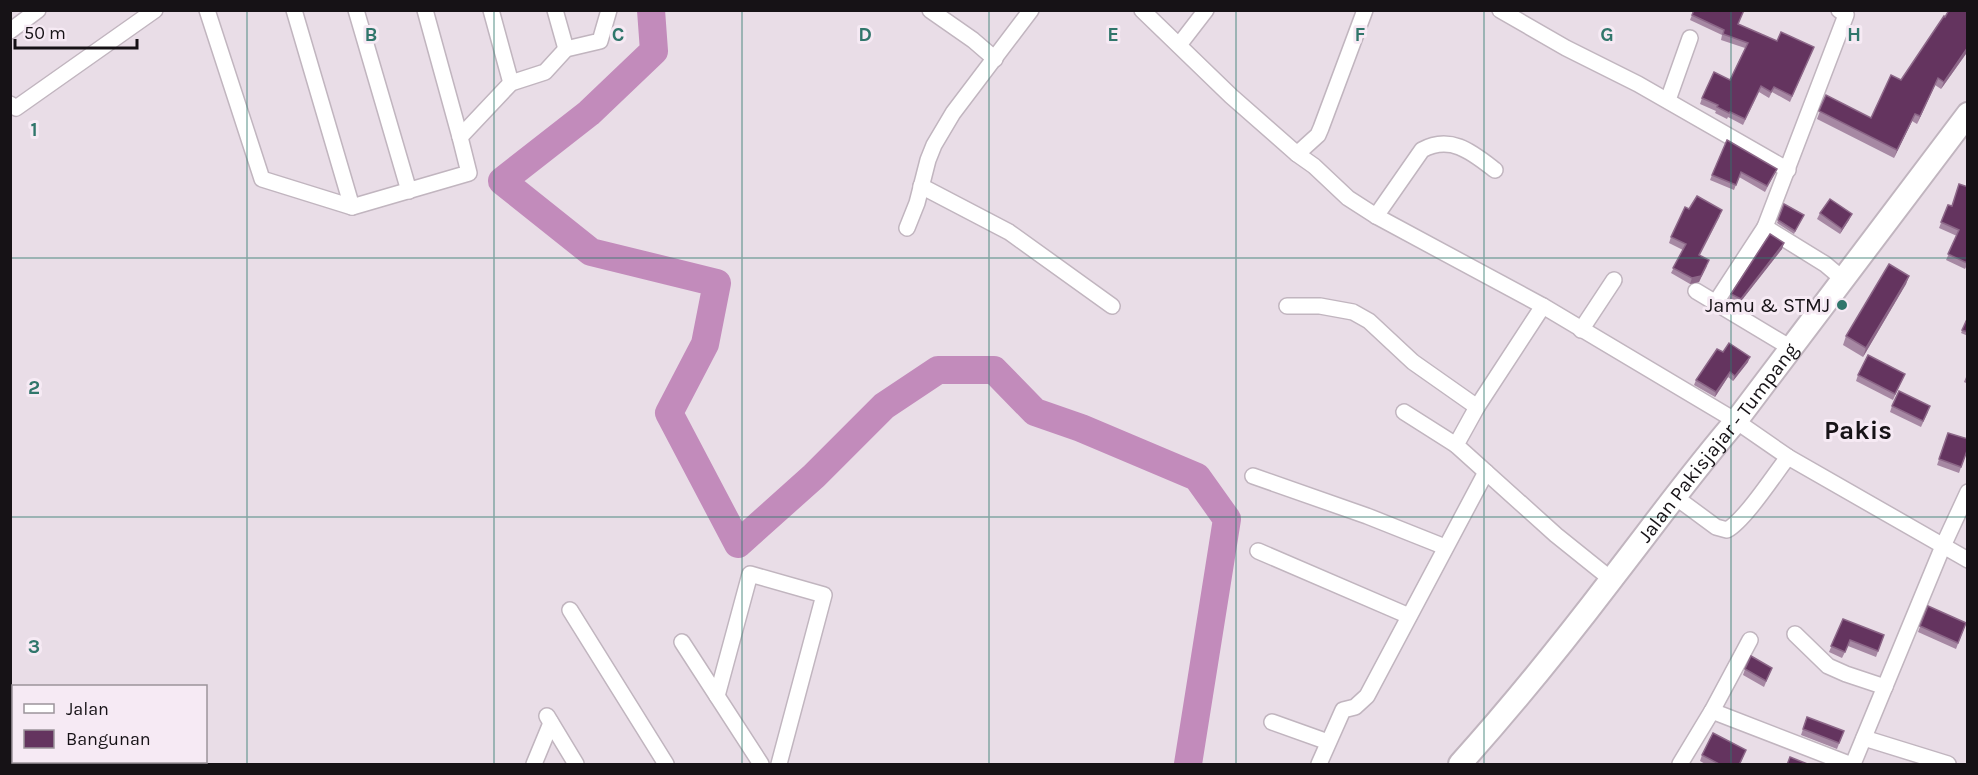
<svg xmlns="http://www.w3.org/2000/svg" width="1978" height="775" viewBox="0 0 1978 775" font-family="Karla,sans-serif">
	<style>
		.lines { fill: none; stroke-linecap: round; stroke-linejoin: round }
		.river { stroke: #c28bbb; stroke-width: 28 }
		.street-casing { stroke: #c1b5bf; stroke-width: 18 }
		.primary-casing { stroke: #c1b5bf; stroke-width: 26 }
		.street { stroke: #fff; stroke-width: 15 }
		.primary { stroke: #fff; stroke-width: 22 }
		.wall { fill: #a688a3 }
		.shaded-wall { fill: #8c6788 }
		.building { fill: #64345f; stroke: #8c6788; stroke-width: 1.5 }
		.grid { fill: none; stroke: #30766b; stroke-width: 1.5; stroke-opacity: 0.55 }
		.poi-dot { fill: #30766b; stroke: #f6eaf4; stroke-width: 2 }
		.labels { text-anchor: middle; dominant-baseline: central; stroke-width: 6; stroke-linejoin: round; paint-order: stroke }
		.poi-label { font-size: 20px; fill: #161216; stroke: #f6eaf4; text-anchor: end }
		.street-label { font-size: 20px; fill: #161216; stroke: #f6eaf4 }
		.district-label { font-size: 26px; font-weight: bold; fill: #161216; stroke: #f6eaf4 }
		.grid-label { font-size: 20px; text-anchor: middle; font-weight: bold; fill: #30766b; stroke: #f6eaf4; stroke-width: 6; stroke-linejoin: round; paint-order: stroke }
	</style>
	<rect width="100%" height="100%" fill="#e9dde7"/>
	<g class="lines">
		<path class="river" d="M 651,10 L 654,51 L 589,113 L 502,181 L 591,252 L 717,283 L 705,344 L 669,413 L 738,544 L 814,476 L 884,406 L 938,370 L 994,370 L 1035,412 L 1081,428 L 1197,477 L 1227,519 L 1188,764"/>
		<defs>
			<g id="street">
				<path d="M 207,10 L 262,179 L 352,207 L 469,173 L 460,137 L 511,83 L 545,72 L 566,49 L 600,41 L 609,10"/>
				<path d="M 294,10 L 352,207"/>
				<path d="M 356,10 L 409,191"/>
				<path d="M 425,10 L 460,137"/>
				<path d="M 491,10 L 511,83"/>
				<path d="M 555,10 L 566,49"/>
				<path d="M 930,10 L 973,40 L 995,59"/>
				<path d="M 1142,10 L 1231,96 L 1297,154 L 1314,166 L 1348,198 L 1376,216 L 1543,306 L 1736,421 L 1788,457 L 1968,560"/>
				<path d="M 1500,10 L 1566,48 L 1638,84 L 1788,170"/>
				<path d="M 1839,10 L 1846,15 L 1765,227 L 1825,264 L 1844,280"/>
				<path d="M 10,31 L 38,10"/>
				<path d="M 1179,45 L 1206,10"/>
				<path d="M 1668,100 L 1690,38"/>
				<path d="M 10,104 L 16,108 L 155,10"/>
				<path d="M 1297,154 L 1318,135 L 1321,128 L 1365,10"/>
				<path d="M 921,186 L 1009,232 L 1112,306"/>
				<path d="M 1376,216 L 1422,150 C 1451,134 1473,153 1495,170"/>
				<path d="M 907,228 L 917,203 L 928,160 L 934,145 L 953,113 L 1031,10"/>
				<path d="M 1696,291 L 1791,348"/>
				<path d="M 1716,302 L 1765,227"/>
				<path d="M 1287,306 L 1320,306 L 1353,312 L 1369,321 L 1413,362 L 1477,407"/>
				<path d="M 1543,306 L 1477,407 L 1456,445 L 1556,535 L 1612,580"/>
				<path d="M 1581,330 L 1614,280"/>
				<path d="M 1404,412 L 1456,445"/>
				<path d="M 1253,476 L 1367,516 L 1445,547"/>
				<path d="M 1674,496 L 1716,527 L 1727,530 C 1745,520 1774,475 1788,457"/>
				<path d="M 1258,551 L 1409,616"/>
				<path d="M 570,610 L 666,764"/>
				<path d="M 1795,634 L 1828,666 L 1846,674 L 1885,687"/>
				<path d="M 682,642 L 761,764"/>
				<path d="M 717,696 L 750,574 L 824,595 L 779,764"/>
				<path d="M 1712,711 L 1849,764"/>
				<path d="M 547,716 L 576,764"/>
				<path d="M 1272,722 L 1328,742"/>
				<path d="M 1864,738 L 1948,764"/>
				<path d="M 534,764 L 551,723"/>
				<path d="M 1319,764 L 1343,710 L 1355,707 L 1367,696 L 1486,472"/>
				<path d="M 1680,764 L 1712,711 L 1750,640"/>
				<path d="M 1853,764 L 1943,546 L 1968,492"/>
			</g>
			<g id="primary">
				<path id="s1" d="M 1460,764 C 1513,705 1563,643 1611,580 C 1653,526 1692,472 1736,421 L 1968,114"/>
			</g>
		</defs>
		<use href="#street" class="street-casing"/>
		<use href="#primary" class="primary-casing"/>
		<use href="#street" class="street"/>
		<use href="#primary" class="primary"/>
	</g>
	<g class="wall">
		<path d="M 1694,10 L 1738,24 L 1777,41 L 1812,52 L 1790,102 L 1772,92 L 1769,98 L 1759,92 L 1743,125 L 1728,117 L 1727,119 L 1715,113 L 1716,111 L 1700,104 L 1702,98 L 1730,80 L 1745,48 L 1721,40 L 1722,35 L 1690,20 Z"/>
		<path d="M 1968,10 L 1968,51 L 1941,89 L 1935,85 L 1917,124 L 1912,121 L 1894,158 L 1817,119 L 1826,95 L 1871,118 L 1901,80 L 1945,17 Z"/>
		<path d="M 1777,169 L 1765,192 L 1739,177 L 1734,190 L 1710,180 L 1712,175 Z"/>
		<path d="M 1959,184 L 1968,263 L 1965,269 L 1946,260 L 1957,236 L 1939,228 L 1948,205 L 1952,206 Z"/>
		<path d="M 1784,204 L 1804,215 L 1794,234 L 1777,223 Z"/>
		<path d="M 1689,209 L 1720,216 L 1700,255 L 1707,266 L 1699,282 L 1690,284 L 1671,273 L 1683,250 L 1669,243 L 1671,237 Z"/>
		<path d="M 1820,213 L 1849,220 L 1840,234 L 1817,219 Z"/>
		<path d="M 1784,243 L 1782,249 L 1738,305 L 1729,300 L 1731,294 Z"/>
		<path d="M 1909,276 L 1906,284 L 1863,357 L 1843,345 L 1846,336 Z"/>
		<path d="M 1968,317 L 1968,336 L 1961,333 Z"/>
		<path d="M 1748,362 L 1733,381 L 1728,377 L 1715,397 L 1694,385 L 1696,380 Z"/>
		<path d="M 1968,372 L 1968,384 L 1964,382 Z"/>
		<path d="M 1905,374 L 1893,400 L 1856,381 L 1858,375 Z"/>
		<path d="M 1892,406 L 1928,412 L 1921,427 L 1890,412 Z"/>
		<path d="M 1948,433 L 1968,448 L 1959,473 L 1937,465 Z"/>
		<path d="M 1928,606 L 1966,623 L 1956,649 L 1918,632 Z"/>
		<path d="M 1843,619 L 1884,635 L 1876,657 L 1848,646 L 1842,658 L 1829,652 Z"/>
		<path d="M 1772,668 L 1764,687 L 1743,675 L 1745,669 Z"/>
		<path d="M 1807,717 L 1844,731 L 1837,749 L 1801,735 Z"/>
		<path d="M 1746,750 L 1740,765 L 1707,765 L 1700,761 L 1702,755 Z"/>
	</g>
	<g class="shaded-wall">
		<path d="M 1968,47 L 1968,51 L 1941,89 L 1944,82 Z"/>
		<path d="M 1938,78 L 1935,85 L 1917,124 L 1920,116 Z"/>
		<path d="M 1915,114 L 1912,121 L 1894,158 L 1897,150 Z"/>
		<path d="M 1852,214 L 1849,220 L 1840,234 L 1842,229 Z"/>
		<path d="M 1784,243 L 1782,249 L 1738,305 L 1741,299 Z"/>
		<path d="M 1709,260 L 1699,282 L 1690,284 L 1692,278 Z"/>
		<path d="M 1909,276 L 1906,284 L 1863,357 L 1866,348 Z"/>
		<path d="M 1750,357 L 1748,362 L 1733,381 L 1735,376 Z"/>
		<path d="M 1730,372 L 1728,377 L 1715,397 L 1716,392 Z"/>
	</g>
	<g class="building">
		<path d="M 1694,10 L 1744,10 L 1738,24 L 1777,41 L 1781,32 L 1814,47 L 1792,96 L 1774,87 L 1771,92 L 1761,86 L 1745,119 L 1730,112 L 1729,113 L 1717,107 L 1718,105 L 1702,98 L 1714,72 L 1730,80 L 1748,43 L 1723,34 L 1724,30 L 1692,15 Z"/>
		<path d="M 1949,10 L 1968,10 L 1968,47 L 1944,82 L 1938,78 L 1920,116 L 1915,114 L 1897,150 L 1819,111 L 1826,95 L 1871,118 L 1891,75 L 1901,80 L 1944,16 L 1945,17 Z"/>
		<path d="M 1727,140 L 1777,169 L 1767,186 L 1741,172 L 1736,185 L 1712,175 Z"/>
		<path d="M 1959,184 L 1968,187 L 1967,263 L 1948,254 L 1959,230 L 1941,222 L 1948,205 L 1952,206 Z"/>
		<path d="M 1697,196 L 1722,210 L 1699,255 L 1709,260 L 1701,276 L 1692,278 L 1673,268 L 1686,244 L 1671,237 L 1685,207 L 1689,209 Z"/>
		<path d="M 1830,199 L 1852,214 L 1842,229 L 1820,213 Z"/>
		<path d="M 1784,204 L 1804,215 L 1795,231 L 1778,220 Z"/>
		<path d="M 1770,234 L 1784,243 L 1741,299 L 1731,294 Z"/>
		<path d="M 1889,264 L 1909,276 L 1866,348 L 1846,336 Z"/>
		<path d="M 1968,317 L 1968,332 L 1962,330 Z"/>
		<path d="M 1729,343 L 1750,357 L 1735,376 L 1730,372 L 1716,392 L 1696,380 L 1717,349 L 1723,352 Z"/>
		<path d="M 1868,355 L 1905,374 L 1895,394 L 1858,375 Z"/>
		<path d="M 1899,391 L 1930,406 L 1923,421 L 1892,406 Z"/>
		<path d="M 1948,433 L 1968,439 L 1968,448 L 1961,467 L 1939,459 Z"/>
		<path d="M 1928,606 L 1966,623 L 1958,643 L 1920,626 Z"/>
		<path d="M 1843,619 L 1884,635 L 1878,651 L 1850,640 L 1845,652 L 1831,646 Z"/>
		<path d="M 1751,656 L 1772,668 L 1766,681 L 1745,669 Z"/>
		<path d="M 1807,717 L 1844,731 L 1839,743 L 1803,729 Z"/>
		<path d="M 1713,733 L 1746,750 L 1739,765 L 1721,765 L 1702,755 Z"/>
		<path d="M 1790,757 L 1810,765 L 1787,765 Z"/>
	</g>
	<path class="grid" d="M 247,10 L 247,764M 494,10 L 494,764M 742,10 L 742,764M 989,10 L 989,764M 1236,10 L 1236,764M 1484,10 L 1484,764M 1731,10 L 1731,764M 10,258 L 1968,258M 10,517 L 1968,517"/>
	<circle class="poi-dot" cx="1842" cy="305" r="6"/>
	<g class="labels">
		<g class="poi-label">
			<text x="1830" y="305">Jamu &amp; STMJ</text>
		</g>
		<g class="street-label">
			<text stroke="none"><textPath href="#s1" startOffset="412">Jalan Pakisjajar - Tumpang</textPath></text>
		</g>
		<g class="district-label">
			<text x="1858" y="430">Pakis</text>
		</g>
	</g>
	<g class="grid-label">
		<text x="371" y="41">B</text>
		<text x="618" y="41">C</text>
		<text x="865" y="41">D</text>
		<text x="1113" y="41">E</text>
		<text x="1360" y="41">F</text>
		<text x="1607" y="41">G</text>
		<text x="1854" y="41">H</text>
		<text x="34" y="136">1</text>
		<text x="34" y="394">2</text>
		<text x="34" y="653">3</text>
	</g>
	<rect width="1978" height="775" fill="none" stroke="#161216" stroke-width="24"/>
	<rect x="12" y="685" width="195" height="78" fill="#f6eaf4" stroke="#9c949b" stroke-width="1.5"/>
	<rect x="24" y="704" width="30" height="9" fill="#ffffff" stroke="#9c949b" stroke-width="1.5"/>
	<text x="66" y="715" font-size="18" fill="#161216">Jalan</text>
	<rect x="24" y="730" width="30" height="18" fill="#64345f" stroke="#9c949b" stroke-width="1.5"/>
	<text x="66" y="745" font-size="18" fill="#161216">Bangunan</text>
	<path d="M15 39v9h122v-9" fill="none" stroke="#161216" stroke-width="3"/>
	<text x="24" y="39" font-size="18" fill="#161216" stroke="#f6eaf4" stroke-width="4.5" paint-order="stroke">50 m</text>
</svg>
